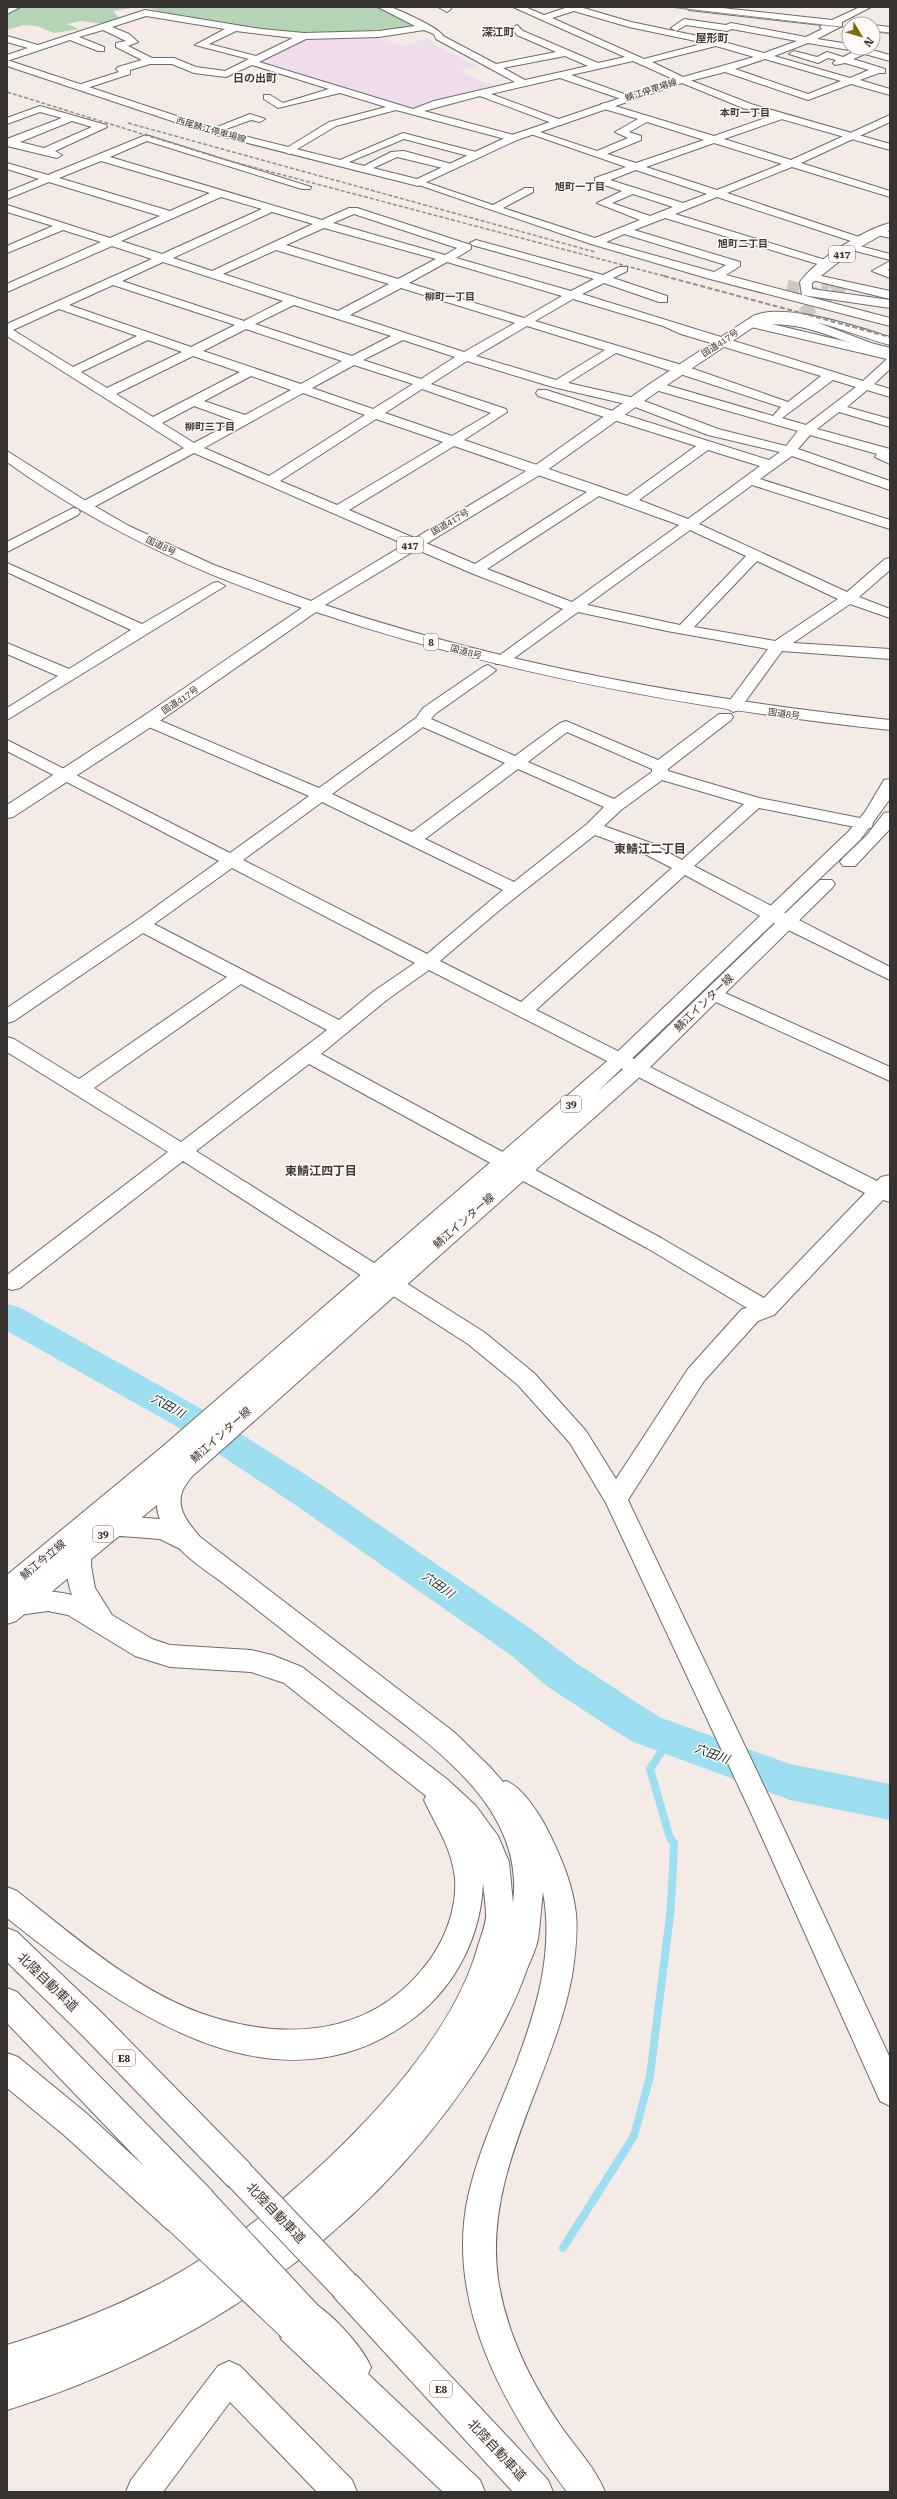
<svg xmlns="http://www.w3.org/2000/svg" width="897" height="2499" viewBox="0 0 897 2499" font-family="'Roboto Serif','Noto Sans JP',serif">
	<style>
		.education { fill: #efddee }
		.green { fill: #b4d4b5 }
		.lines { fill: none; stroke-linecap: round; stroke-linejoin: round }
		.stream { stroke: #9ddef0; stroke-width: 8 }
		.river { fill: #9ddef0; fill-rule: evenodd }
		.minor-tunnel { stroke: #cec6c3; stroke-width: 13; stroke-dasharray: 13 6; stroke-linecap: butt }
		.minor-casing { stroke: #726a66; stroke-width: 2 }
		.major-casing { stroke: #726a66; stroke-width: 2 }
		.highway-casing { stroke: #726a66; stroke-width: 2 }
		.minor { fill: #fff; fill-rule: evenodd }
		.major { fill: #fff; fill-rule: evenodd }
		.highway { fill: #fff; fill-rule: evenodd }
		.tram { stroke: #938d8a; stroke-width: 1 }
		.rail-far1 { stroke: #938d8a; stroke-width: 1.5; stroke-dasharray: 4 2; stroke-linecap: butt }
		.rail { stroke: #938d8a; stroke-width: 2; stroke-dasharray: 5 2.5; stroke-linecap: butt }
		.highway-bridge-casing { stroke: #726a66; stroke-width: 32; stroke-linecap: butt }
		.highway-bridge { stroke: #fff; stroke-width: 30 }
		.labels { text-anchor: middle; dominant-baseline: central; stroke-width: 3; stroke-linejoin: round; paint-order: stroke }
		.far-street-label { font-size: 9px; fill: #363331; stroke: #fff9f7 }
		.far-neighbourhood-label { font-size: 10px; font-weight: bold; fill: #413a37; stroke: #fff9f7 }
		.shield { fill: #fff9f7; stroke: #726e6c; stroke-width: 1 }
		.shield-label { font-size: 10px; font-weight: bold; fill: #363331 }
		.far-quarter-label { font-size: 11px; font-weight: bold; fill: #413a37; stroke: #fff9f7 }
		.street-label { font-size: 11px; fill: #363331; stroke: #fff9f7 }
		.neighbourhood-label { font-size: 12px; font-weight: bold; fill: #413a37; stroke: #fff9f7 }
		.water-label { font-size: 12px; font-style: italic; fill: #103038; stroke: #fff9f7 }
		.near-street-label { font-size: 13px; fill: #363331; stroke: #fff9f7 }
	</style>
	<rect width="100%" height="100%" fill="#f4ebe7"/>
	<path class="education" d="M 376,37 L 403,46 L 428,38 L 438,47 L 479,66 L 460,71 L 497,88 L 435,101 L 413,109 L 259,62 L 307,38 Z"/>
	<g class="green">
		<path d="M 20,7 L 138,7 L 113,11 L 119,18 L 103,24 L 81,21 L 67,24 L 79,29 L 54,33 L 37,26 L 24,25 L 7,30 L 7,12 Z"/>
		<path d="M 147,7 L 377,7 L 420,26 C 371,35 321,36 271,32 C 234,28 197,18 160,12 Z"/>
	</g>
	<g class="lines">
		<path class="stream" d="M 563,2248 L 634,2136 L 650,2076 L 671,1907 L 674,1843 L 670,1838 L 650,1769 L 670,1739"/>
		<path class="river" d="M 7,1304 L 19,1307 L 200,1408 L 317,1482 L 538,1634 L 576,1663 L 659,1717 L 790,1764 L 890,1784 L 890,1820 L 790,1800 L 631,1741 L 548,1687 L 512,1656 L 291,1502 L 176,1426 L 7,1331 Z"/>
		<g class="minor-tunnel">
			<path d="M 787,286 L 827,297"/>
			<path d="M 769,323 L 785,327 L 840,287 L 823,282"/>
		</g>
		<defs>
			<g id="minor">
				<path d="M 9,7 L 20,7 L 7,14 Z"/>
				<path d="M 378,7 C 382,7 387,6 390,7 C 400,10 441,29 443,36 L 496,64 L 556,52 L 517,35 L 512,28 L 517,25 L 523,31 L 598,63 L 625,57 L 513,7 L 525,7 L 544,15 L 568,7 L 580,7 L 631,22 L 717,40 L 764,53 L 797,41 L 732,29 L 727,31 L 686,25 L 676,31 L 671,28 L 684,19 L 726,25 L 731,23 L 806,37 L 822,29 L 820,27 L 822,25 L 689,10 L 685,7 L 713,7 L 832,20 L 860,7 L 871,7 L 842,22 L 842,26 L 817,39 L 849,44 L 849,48 L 873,47 L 872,50 L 890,55 L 890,61 L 865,54 L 853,59 L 885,69 L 885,73 L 879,73 L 860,80 L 890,89 L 890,95 L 851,84 L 808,100 L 725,72 L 682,83 L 633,61 L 571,75 L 630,96 L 632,98 L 627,101 L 560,78 L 491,94 L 561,120 L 562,122 L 557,125 L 480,96 L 424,111 L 517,136 L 517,140 L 509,140 L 396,110 L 336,126 L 289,154 L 284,151 L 285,149 L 329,122 L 386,107 L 340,93 L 278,108 L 264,99 L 264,95 L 270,95 L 283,103 L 329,89 L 252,65 L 226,77 L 194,73 L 172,64 L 150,64 L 130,70 L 130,74 L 84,89 L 78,89 L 78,85 L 119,72 L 116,69 L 118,67 L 142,60 L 116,47 L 116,43 L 126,41 L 103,30 L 79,37 L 104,47 L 104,51 L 98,51 L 70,40 L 7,61 L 7,55 L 28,48 L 7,42 L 7,36 L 38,45 L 145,10 L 261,29 L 304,33 L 379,31 L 415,26 ZM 574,11 L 629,27 L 705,43 L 644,59 L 552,18 ZM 146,16 L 225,29 L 195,45 L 249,59 L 225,71 L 196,67 L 174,58 L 152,58 L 128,46 L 138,42 L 129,34 L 112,27 ZM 424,30 L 434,34 L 436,39 L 515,82 L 434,101 L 413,109 L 259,62 L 306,39 L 379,37 ZM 236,31 L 293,38 L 256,56 L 209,44 ZM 808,43 L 855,51 L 843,57 L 827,52 L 817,57 L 794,51 L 789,54 L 818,63 L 828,58 L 836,60 L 833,63 L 835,65 L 845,63 L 869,70 L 850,78 L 774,56 ZM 716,46 L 754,57 L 683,77 L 652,62 ZM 565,56 L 588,66 L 525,80 L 503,68 ZM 765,59 L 841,81 L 808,94 L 735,69 Z"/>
				<path d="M 438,7 L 450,7 L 451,9 L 447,12 Z"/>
				<path d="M 873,25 L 890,27 L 890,33 L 873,31 Z"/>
				<path d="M 605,103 L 714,136 L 777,114 L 785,114 L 785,118 L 724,139 L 791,160 L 890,115 L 890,122 L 801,163 L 890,191 L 890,197 L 792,167 L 727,193 L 865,239 L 865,243 L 857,243 L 717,197 L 675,214 L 832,262 L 832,266 L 824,266 L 665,218 L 634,230 L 740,262 L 740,266 L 726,275 L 890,318 L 890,326 L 710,279 L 591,244 L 413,183 L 414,181 L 422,181 L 493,205 L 525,188 L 533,188 L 533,192 L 503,208 L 595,238 L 640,220 L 597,203 L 622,191 L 595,182 L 595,178 L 626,167 L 525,132 L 534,130 L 597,151 L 628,138 L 615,132 L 638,119 L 601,108 L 601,104 ZM 647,122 L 704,140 L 636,163 L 607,154 L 641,140 L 641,136 L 629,132 ZM 714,143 L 782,164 L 717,190 L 646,167 ZM 636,170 L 707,194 L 683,203 L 610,180 ZM 633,194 L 673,207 L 650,216 L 612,203 ZM 624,234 L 726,265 L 714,272 L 606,242 Z"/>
				<path d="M 40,106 L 106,125 L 107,127 L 55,151 L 62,155 L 57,158 L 7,146 L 7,139 L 62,118 L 40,112 L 7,124 L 7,118 ZM 72,121 L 92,127 L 44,148 L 20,142 Z"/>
				<path d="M 250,114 L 265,119 L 260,122 L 251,120 L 212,134 L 207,131 Z"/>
				<path d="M 403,133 L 480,153 L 481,155 L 476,158 L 404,139 L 342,165 L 338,166 L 333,163 Z"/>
				<path d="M 146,135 L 311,187 L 310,189 L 302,189 L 147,141 L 110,157 L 322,220 L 349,208 L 357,208 L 471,245 L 471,249 L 456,258 L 571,291 L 594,279 L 472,245 L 470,243 L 476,240 L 603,275 L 619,267 L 627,267 L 627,271 L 613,278 L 667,296 L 667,302 L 659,302 L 604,283 L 582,294 L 863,381 L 887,359 L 747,326 L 745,323 C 765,294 863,329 890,337 L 890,345 C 855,336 798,308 763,322 L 890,352 L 890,369 L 874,384 L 890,389 L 890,397 L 867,390 L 847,407 L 890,419 L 890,427 L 839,412 L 817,429 L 890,449 L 890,464 L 875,457 L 877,454 L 810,435 L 798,449 L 890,481 L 890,490 L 792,456 L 760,479 L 890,520 L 890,529 L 752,485 L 699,524 L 847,592 L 885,559 L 890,558 L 890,570 L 859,597 L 890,609 L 890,618 L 850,604 L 793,643 L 890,649 L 890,659 L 782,651 L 739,710 L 733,712 L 725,707 L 768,649 L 667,631 L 578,612 L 506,664 L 496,664 L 493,661 L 496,658 L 563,609 L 471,573 L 194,453 L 90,509 L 80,509 L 78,506 L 80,503 L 184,448 L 7,336 L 7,324 L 152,259 L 112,246 L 7,292 L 7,284 L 101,242 L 63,230 L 7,253 L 7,246 L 53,226 L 7,212 L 7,205 L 110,238 L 160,216 L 49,182 L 7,199 L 7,192 L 39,179 L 7,169 L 7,163 L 48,175 ZM 101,161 L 210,193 L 170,211 L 59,178 ZM 221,197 L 262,209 L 162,254 L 121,241 ZM 272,212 L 313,224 L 212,271 L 173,258 ZM 354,214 L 457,248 L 445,255 L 333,223 ZM 324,228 L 436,259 L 398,279 L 286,245 ZM 276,250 L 389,284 L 338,311 L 223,274 ZM 163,262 L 283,301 L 244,321 L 122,281 ZM 447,262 L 562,296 L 524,318 L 409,283 ZM 113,285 L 235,325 L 191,347 L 69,305 ZM 401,288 L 515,323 L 464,352 L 350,315 ZM 573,299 L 663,326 L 681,334 L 821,376 L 788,402 L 685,366 L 535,321 ZM 294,305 L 391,336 L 352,356 L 255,324 ZM 59,309 L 137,336 L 73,367 L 13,330 ZM 527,326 L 605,350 L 556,380 L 476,356 ZM 246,329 L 342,361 L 301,384 L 203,351 ZM 148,340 L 182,352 L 107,388 L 81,372 ZM 403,340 L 455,357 L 421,379 L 363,360 ZM 616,353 L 781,407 L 773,416 L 656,382 L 650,386 L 652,389 L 798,431 L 786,446 L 718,429 L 639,399 L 568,383 ZM 193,356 L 240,372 L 153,417 L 116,394 ZM 467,361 L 553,387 L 630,405 L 708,435 L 780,452 L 769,460 L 546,390 L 538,390 L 536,393 L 538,396 L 696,446 L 627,496 L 464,440 L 507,412 L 506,409 L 431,384 ZM 354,365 L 413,384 L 373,409 L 312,388 ZM 251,376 L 291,390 L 245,415 L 204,401 ZM 833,380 L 856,387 L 806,425 L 782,418 ZM 422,389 L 491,413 L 452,436 L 385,413 ZM 303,393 L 365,415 L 269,476 L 204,448 ZM 194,406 L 235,421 L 194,443 L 162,423 ZM 376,419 L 443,442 L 337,505 L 280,481 ZM 454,446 L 587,492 L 475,564 L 349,510 ZM 708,450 L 760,466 L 688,519 L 639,500 ZM 599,496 L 679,525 L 572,602 L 487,569 ZM 690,530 L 746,556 L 680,625 L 587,605 ZM 757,561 L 838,599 L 775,641 L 694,627 Z"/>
				<path d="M 404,151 L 455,165 L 456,167 L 451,170 L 397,157 L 369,170 L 365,171 L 360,168 L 391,152 Z"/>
				<path d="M 878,229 L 890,232 L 890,238 L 874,234 L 874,230 Z"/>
				<path d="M 852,244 L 890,254 L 890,260 L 848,249 L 848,245 Z"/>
				<path d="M 890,261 L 890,269 L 887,270 L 890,271 L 890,278 L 872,271 Z"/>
				<path d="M 812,274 L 890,291 L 890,299 L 808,279 L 808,275 Z"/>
				<path d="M 73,508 L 78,509 L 80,512 L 78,515 L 7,552 L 7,542 Z"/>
				<path d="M 7,563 L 142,624 L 213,583 L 218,582 L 225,586 L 7,720 L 7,708 L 58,676 L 7,654 L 7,643 L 69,669 L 131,630 L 7,572 Z"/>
				<path d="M 488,665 L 496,670 L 493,673 L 435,714 L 431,719 L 515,756 L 560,723 L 566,721 L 658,760 L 719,714 L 731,714 L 733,717 L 731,720 L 668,769 L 668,771 L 759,798 L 865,819 L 871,820 L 873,824 L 871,828 L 865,829 L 759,808 L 694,866 L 890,967 L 890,980 L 766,919 L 685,875 L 536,1010 L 877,1181 L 881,1177 L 890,1175 L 890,1202 L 883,1200 L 774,1315 L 758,1321 L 704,1381 L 628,1500 L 772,1803 L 890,2058 L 890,2106 L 880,2101 L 752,1815 L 606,1503 L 570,1443 L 518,1385 L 468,1344 L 183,1161 L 20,1288 L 12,1290 L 7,1288 L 7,1275 L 168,1152 L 7,1052 L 7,1037 L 14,1039 L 79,1079 L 227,977 L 143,933 L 14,1021 L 7,1023 L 7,1008 L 136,921 L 219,861 L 7,751 L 7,740 L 230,853 L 309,796 L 142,724 L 140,721 L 142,718 L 154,718 L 319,788 L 416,718 L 423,708 L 483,667 ZM 423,727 L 505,763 L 412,832 L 332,794 ZM 567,732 L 652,769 L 652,772 L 614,799 L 528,762 ZM 518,769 L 604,807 L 587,824 L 514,882 L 425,839 ZM 662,780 L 744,804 L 682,860 L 651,843 L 604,826 L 621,810 ZM 322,802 L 503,890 L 427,954 L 243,860 ZM 595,835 L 639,851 L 672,868 L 521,1002 L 440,961 L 502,908 ZM 232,868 L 415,963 L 374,991 L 339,1020 L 154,924 ZM 429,970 L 865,1193 L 764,1298 L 661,1238 L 528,1166 L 521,1164 L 514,1166 L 511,1171 L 514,1176 L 647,1248 L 747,1308 L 742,1309 L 688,1369 L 616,1479 L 586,1431 L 534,1373 L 484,1332 L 196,1151 L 309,1064 L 498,1167 L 505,1169 L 512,1167 L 515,1162 L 512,1157 L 321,1054 L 388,999 ZM 241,984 L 327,1030 L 181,1142 L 94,1088 Z"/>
				<path d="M 714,988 L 890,1067 L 890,1081 L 707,998 L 705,994 L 707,990 Z"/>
				<path d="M 229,2361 L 240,2366 L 352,2480 L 357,2492 L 317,2492 L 230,2402 L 163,2492 L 126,2492 L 131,2480 L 218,2366 Z"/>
			</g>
			<g id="major">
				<path d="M 7,60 L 216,129 L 417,179 L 509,136 L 682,77 L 751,104 L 890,144 L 890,150 L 743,108 L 682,83 L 517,140 L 418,186 L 208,133 L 7,66 Z"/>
				<path d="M 890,779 L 890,799 L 860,840 L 597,1092 L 629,1064 L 820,880 L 832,880 L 835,884 L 832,888 L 643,1074 L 197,1472 L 16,1621 L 7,1624 L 7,1575 L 162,1447 L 613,1056 L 848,832 L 865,812 L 884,780 Z"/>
				<path d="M 890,812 L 890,829 L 855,866 L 843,866 L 840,862 L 843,858 L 867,835 L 884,813 Z"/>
			</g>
			<g id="highway">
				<path d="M 890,223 L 890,230 L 850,253 L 812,283 L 812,289 L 890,300 L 890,308 L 802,295 L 800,282 C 814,261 865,229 890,223 Z"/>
				<path d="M 773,315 L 811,320 L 871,343 L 890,348 L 890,356 C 845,345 803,317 755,326 L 661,389 L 543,473 L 325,605 C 508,666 698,699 890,720 L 890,730 C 695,709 502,674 316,612 L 154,725 L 13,817 L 7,818 L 7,805 L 142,717 L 302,608 C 197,573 97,527 7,462 L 7,451 L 89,503 L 129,526 L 214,565 L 311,601 L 533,467 L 651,383 L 747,320 Z"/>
				<path d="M 188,1455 L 197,1458 L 200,1465 C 196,1472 191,1477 187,1483 C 172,1503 186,1521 200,1537 L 454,1732 L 490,1767 L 503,1782 L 506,1781 C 523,1787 543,1819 551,1837 C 563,1862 573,1886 576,1914 C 578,1934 575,1956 572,1976 C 553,2079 483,2171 498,2279 C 506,2332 530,2381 560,2425 C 575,2447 595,2467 605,2492 L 567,2492 C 505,2409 445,2304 468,2197 C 478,2151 499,2108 516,2064 C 537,2008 554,1952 543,1892 C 541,1908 540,1924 538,1939 C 536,1949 531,1959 527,1969 C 513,2009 493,2045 469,2080 C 358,2242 193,2352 7,2410 L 7,2345 C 75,2324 143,2297 203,2258 C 301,2195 447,2060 478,1946 C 481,1936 486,1925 486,1915 C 486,1905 484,1894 483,1883 C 481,1936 456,1986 414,2018 C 275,2124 117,2006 7,1918 L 7,1887 L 17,1891 C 76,1938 145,1999 219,2019 C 301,2042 380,2030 431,1958 C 447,1935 457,1906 455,1878 C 451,1846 437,1828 424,1800 L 426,1796 L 284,1683 L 251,1672 L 170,1667 L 135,1656 L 68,1615 L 48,1611 L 19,1615 L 10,1612 L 7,1602 L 10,1596 C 32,1589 50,1590 72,1595 C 65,1575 61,1543 71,1523 L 121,1516 L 160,1519 C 150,1497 165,1463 188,1455 ZM 121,1536 L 160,1539 L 180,1549 C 194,1564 213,1575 228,1587 C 271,1620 314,1655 357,1688 C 424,1741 526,1803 513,1903 L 509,1862 L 498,1836 L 476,1806 L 448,1780 L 302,1667 L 272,1655 L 251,1650 L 170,1645 L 152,1639 L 112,1615 L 95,1588 L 91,1566 L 92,1538 Z"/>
				<path d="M 7,1928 L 17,1932 L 104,2015 L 250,2164 L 255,2175 L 250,2186 L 239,2191 L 228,2186 L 82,2035 L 7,1962 Z"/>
				<path d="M 7,1988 L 17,1992 L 212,2191 L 217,2202 L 212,2213 L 201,2218 L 192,2214 L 194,2218 L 189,2229 L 178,2234 L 167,2229 L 64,2135 L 7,2088 L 7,2053 L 18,2057 L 86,2113 L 145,2167 L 7,2023 Z"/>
				<path d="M 345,2270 L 356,2275 L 548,2480 L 553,2492 L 513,2492 L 334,2297 L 329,2286 L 334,2275 Z"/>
				<path d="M 307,2300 C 328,2308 362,2346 371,2367 L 368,2374 L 480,2480 L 485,2492 L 443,2492 L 281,2339 L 277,2327 L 281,2315 L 293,2311 L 295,2304 Z"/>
			</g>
		</defs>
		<use href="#minor" class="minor-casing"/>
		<use href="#major" class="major-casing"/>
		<use href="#highway" class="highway-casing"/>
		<use href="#minor" class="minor"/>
		<use href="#major" class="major"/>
		<use href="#highway" class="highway"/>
		<g class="tram">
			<path d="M 669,7 L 849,28"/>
			<path d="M 873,31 L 890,33"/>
		</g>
		<g class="rail-far1">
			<path d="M 7,92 L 226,160 L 668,277"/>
			<path d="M 128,123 L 595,252"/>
		</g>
		<path class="rail" d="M 664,276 L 890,337"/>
		<defs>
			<g id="highway-bridge">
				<path d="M 239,2175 L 345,2286"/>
				<path d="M 201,2202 L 307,2316"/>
				<path d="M 178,2218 L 293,2327"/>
			</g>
		</defs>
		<use href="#highway-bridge" class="highway-bridge-casing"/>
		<use href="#highway-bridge" class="highway-bridge"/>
	</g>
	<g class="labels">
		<g class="far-street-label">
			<text transform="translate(651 90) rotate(-18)">鯖江停車場線</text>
			<text transform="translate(211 130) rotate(16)">西尾鯖江停車場線</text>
			<text transform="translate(720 343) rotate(-34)">国道417号</text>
			<text transform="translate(450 522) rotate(-30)">国道417号</text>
			<text transform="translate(161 546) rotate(26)">国道8号</text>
			<text transform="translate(466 652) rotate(15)">国道8号</text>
			<text transform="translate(180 700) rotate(-34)">国道417号</text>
			<text transform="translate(784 714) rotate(8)">国道8号</text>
		</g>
		<g class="far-neighbourhood-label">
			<text x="745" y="112">本町一丁目</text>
			<text x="580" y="186">旭町一丁目</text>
			<text x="743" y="243">旭町二丁目</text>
			<text x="450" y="296">柳町一丁目</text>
			<text x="210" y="426">柳町三丁目</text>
		</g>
		<g class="shield">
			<rect x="829" y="246" width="26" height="16" rx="3"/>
			<rect x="397" y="537" width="26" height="16" rx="3"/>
			<rect x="424" y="634" width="14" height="16" rx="3"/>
			<rect x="561" y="1096" width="20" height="16" rx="3"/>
			<rect x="93" y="1526" width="20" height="16" rx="3"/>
			<rect x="113" y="2050" width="22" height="16" rx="3"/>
			<rect x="430" y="2381" width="22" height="16" rx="3"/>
		</g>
		<g class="shield-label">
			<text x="842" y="254">417</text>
			<text x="410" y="545">417</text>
			<text x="431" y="642">8</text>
			<text x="571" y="1104">39</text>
			<text x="103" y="1534">39</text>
			<text x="124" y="2058">E8</text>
			<text x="441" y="2389">E8</text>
		</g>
		<g class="far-quarter-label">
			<text x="498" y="32">深江町</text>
			<text x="712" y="38">屋形町</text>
			<text x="255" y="78">日の出町</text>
		</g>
		<g class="street-label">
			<text transform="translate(704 1003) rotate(-44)">鯖江インター線</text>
			<text transform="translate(464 1221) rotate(-41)">鯖江インター線</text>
			<text transform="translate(221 1435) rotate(-42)">鯖江インター線</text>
			<text transform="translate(43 1560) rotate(-40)">鯖江今立線</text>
		</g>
		<g class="neighbourhood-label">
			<text x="650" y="849">東鯖江二丁目</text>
			<text x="321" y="1171">東鯖江四丁目</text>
		</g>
		<g class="water-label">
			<text transform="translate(168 1406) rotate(29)">穴田川</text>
			<text transform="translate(438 1585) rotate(35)">穴田川</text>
			<text transform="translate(712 1754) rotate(20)">穴田川</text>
		</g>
		<g class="near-street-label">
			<text transform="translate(48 1982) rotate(44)">北陸自動車道</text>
			<text transform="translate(276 2213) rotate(46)">北陸自動車道</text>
			<text transform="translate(497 2450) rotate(47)">北陸自動車道</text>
		</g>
	</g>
	<rect width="897" height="2499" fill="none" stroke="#363331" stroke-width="16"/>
	<g transform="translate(861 36) rotate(128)"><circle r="19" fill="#fff9f7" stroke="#afaaa8"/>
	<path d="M0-3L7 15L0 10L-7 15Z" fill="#796d08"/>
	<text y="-6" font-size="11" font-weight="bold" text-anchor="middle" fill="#363331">N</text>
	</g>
</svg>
